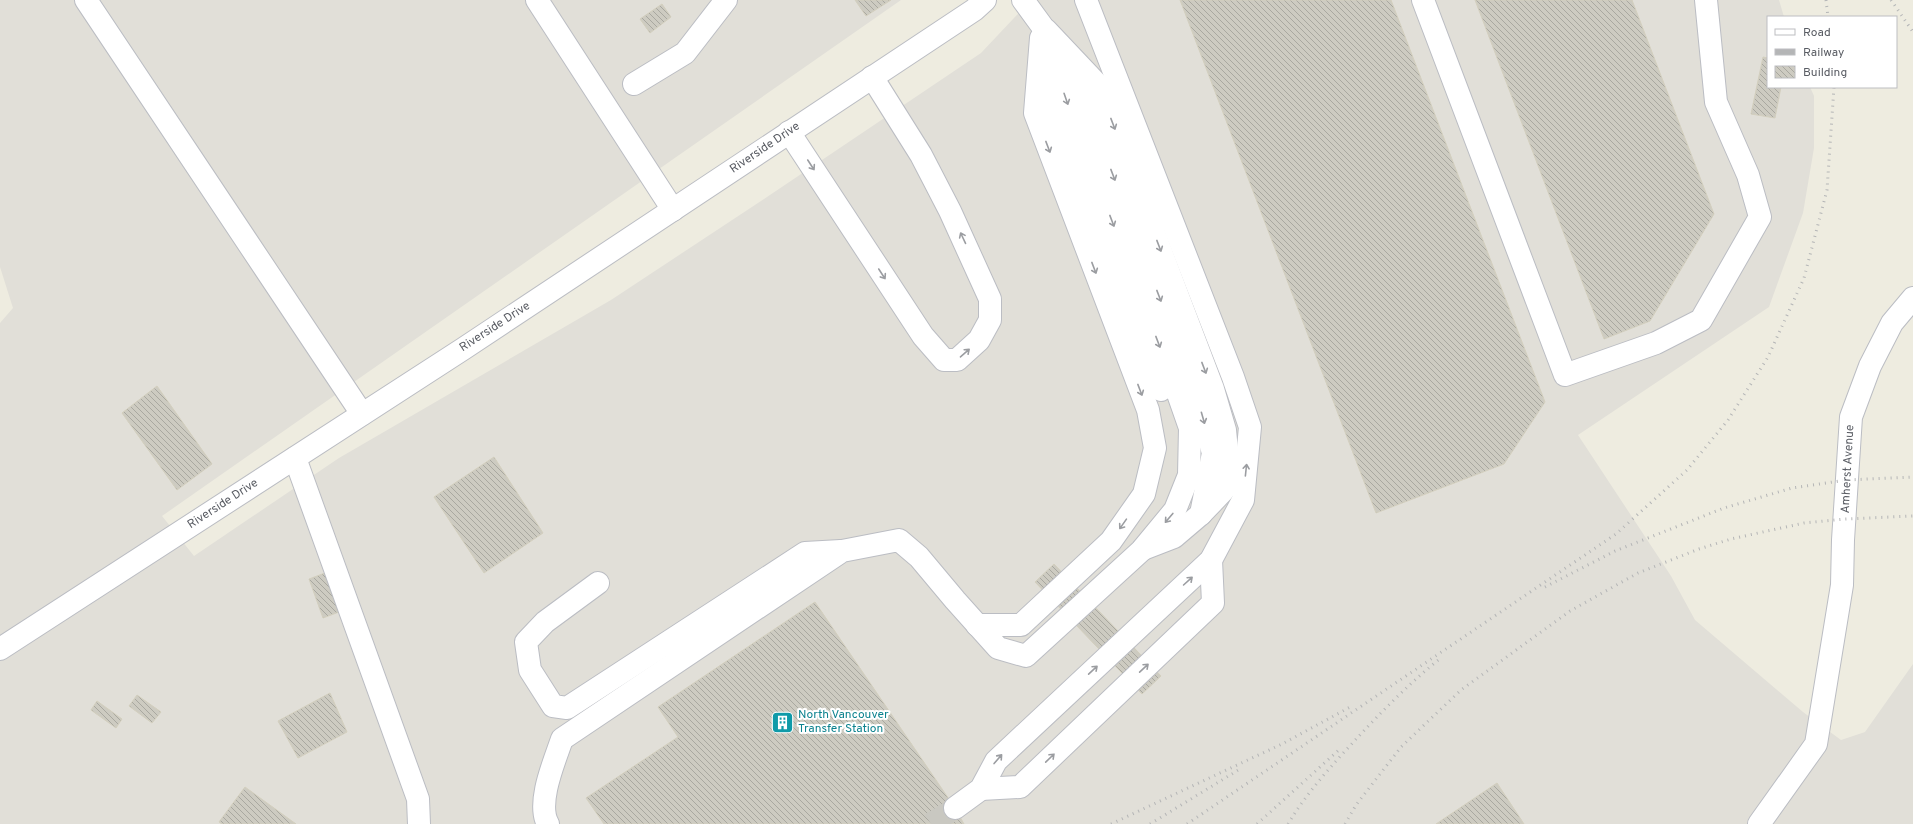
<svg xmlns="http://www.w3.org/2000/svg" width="1913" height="824" viewBox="0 0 1913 824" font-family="Overpass,sans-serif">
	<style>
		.industrial { fill: #e1dfd8 }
		.building { fill: url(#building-back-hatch); stroke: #d3cfbe }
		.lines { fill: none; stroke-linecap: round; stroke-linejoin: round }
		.minor-tunnel { stroke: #c9c8c1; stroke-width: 22; stroke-dasharray: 22 11; stroke-linecap: butt }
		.minor-casing { stroke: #bbbdc3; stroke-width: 24 }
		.minor { stroke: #fff; stroke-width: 22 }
		.rail { stroke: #b4b5b6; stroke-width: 3; stroke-dasharray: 1 5; stroke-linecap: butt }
		.oneway { stroke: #9b9da1 }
		.labels { text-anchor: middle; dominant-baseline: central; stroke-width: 4; stroke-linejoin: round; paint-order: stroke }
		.street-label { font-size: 12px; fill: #595c63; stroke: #fff }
		.culture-label { font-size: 12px; fill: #0d838f; stroke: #fff; text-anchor: start }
	</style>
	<defs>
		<pattern id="building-back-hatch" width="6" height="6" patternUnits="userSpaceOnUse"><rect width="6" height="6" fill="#cdcbc1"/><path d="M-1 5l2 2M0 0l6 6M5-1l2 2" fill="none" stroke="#a9a8a0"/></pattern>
	</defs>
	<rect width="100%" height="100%" fill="#eeece0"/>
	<path class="industrial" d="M 0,0 L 901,0 L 162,516 L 194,556 L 339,458 L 611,300 L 764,199 L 981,53 L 1031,0 L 1779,0 L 1784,17 L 1768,17 L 1768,87 L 1810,87 L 1814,96 L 1814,148 L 1803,213 L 1769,307 L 1578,435 L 1671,576 L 1695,620 L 1803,712 L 1841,740 L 1865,732 L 1913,664 L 1913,824 L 0,824 L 0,323 L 13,308 L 0,267 Z"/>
	<g class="building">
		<path d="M 855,0 L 891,0 L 866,16 Z"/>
		<path d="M 1180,0 L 1391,0 L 1545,402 L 1504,464 L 1376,513 Z"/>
		<path d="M 1475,0 L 1632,0 L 1714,214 L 1650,321 L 1604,339 Z"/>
		<path d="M 662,4 L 671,17 L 650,33 L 640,19 Z"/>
		<path d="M 1763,57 L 1768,58 L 1768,87 L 1781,87 L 1775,118 L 1751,114 Z"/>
		<path d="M 157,386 L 212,464 L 177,490 L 122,413 Z"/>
		<path d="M 494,457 L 543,533 L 484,573 L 434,497 Z"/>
		<path d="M 1054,564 L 1161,676 L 1142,694 L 1035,582 Z"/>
		<path d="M 325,573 L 339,612 L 323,618 L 309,579 Z"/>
		<path d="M 815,602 L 955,808 L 964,824 L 604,824 L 586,798 L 678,737 L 658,707 Z"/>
		<path d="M 330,693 L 347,732 L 298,758 L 278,721 Z"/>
		<path d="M 137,695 L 161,712 L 152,723 L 129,706 Z"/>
		<path d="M 97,701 L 122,719 L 116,728 L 91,710 Z"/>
		<path d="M 1497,783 L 1524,824 L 1436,824 Z"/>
		<path d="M 245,787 L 296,824 L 222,824 L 219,822 Z"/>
	</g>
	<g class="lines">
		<path class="minor-tunnel" d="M 931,824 L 955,808"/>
		<defs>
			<g id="minor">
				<path d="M 86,0 L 362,414"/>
				<path d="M 537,0 L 673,210"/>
				<path d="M 1423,0 L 1565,375 L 1656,343 L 1701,320 L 1760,217 L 1748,175 L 1716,102 L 1706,0"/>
				<path d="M 1046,30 L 1098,85 L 1213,389 L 1225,430 L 1228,461 L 1223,491 L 1201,514 L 1174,537 L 1143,549"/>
				<path d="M 1061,59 L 1081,92 L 1194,385 L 1213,453 L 1201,514"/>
				<path d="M 1047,81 L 1050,107 L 1161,390"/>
				<path d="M 634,84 L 685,53 L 726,0"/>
				<path d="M 789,132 L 923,336 L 944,360 L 957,360 L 979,340 L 990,320 L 990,299 L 950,211 L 921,155 L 872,77"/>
				<path d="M 295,458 L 418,799 L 419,824"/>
				<path d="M 598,583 L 545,622 L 526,642 L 530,670 L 553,706 L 567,708 L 805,553 L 841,551"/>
				<path d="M 977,625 L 1021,625 L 1111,541 L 1144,494 L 1155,448 L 1148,410 L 1035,113 L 1041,38"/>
				<path d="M 0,649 L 463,349 L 974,10 L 985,0"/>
				<path d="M 981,789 L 1020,787 L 1213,603 L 1211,560"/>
				<path d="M 955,808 L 981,789 L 996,761 L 1211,560 L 1243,500 L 1250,427 L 1233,377 L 1086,0"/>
				<path d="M 548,824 C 536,803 555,760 562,739 L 842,551 L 899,540 L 919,557 L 955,600 L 998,648 L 1026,656 L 1142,550 L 1175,510 L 1189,475 L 1190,428 L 1176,388 L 1066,100 L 1042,26 L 1023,0"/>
				<path d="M 1759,824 L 1816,744 L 1842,585 L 1843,540 L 1851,417 L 1870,366 L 1892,323 L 1913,298"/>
			</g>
		</defs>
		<use href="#minor" class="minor-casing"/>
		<use href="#minor" class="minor"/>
		<g class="rail">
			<path d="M 1826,0 L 1828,17"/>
			<path d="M 1891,0 L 1913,32"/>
			<path d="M 1545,587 L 1615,551 L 1724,508 L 1792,488 L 1847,480 L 1913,477"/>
			<path d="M 1111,824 L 1282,744 L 1352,706"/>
			<path d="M 1150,824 L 1240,769"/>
			<path d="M 1187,824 L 1616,534 L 1687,470 L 1728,420 L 1768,357 L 1804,278 L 1827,190 L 1834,87"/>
			<path d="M 1257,824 L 1341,748"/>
			<path d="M 1288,824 C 1307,792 1334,763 1359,736 C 1385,708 1412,681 1442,657"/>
			<path d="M 1345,824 L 1356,805 L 1401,747 L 1461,690 L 1570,611 L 1638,573 L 1699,549 L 1731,539 L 1804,523 L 1845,519 L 1913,516"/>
		</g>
	</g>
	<defs><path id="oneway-shaft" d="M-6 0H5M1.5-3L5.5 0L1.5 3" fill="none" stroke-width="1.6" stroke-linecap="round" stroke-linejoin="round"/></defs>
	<g class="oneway">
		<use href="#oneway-shaft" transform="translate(1066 99) rotate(71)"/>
		<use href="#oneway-shaft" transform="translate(1113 124) rotate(69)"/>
		<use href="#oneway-shaft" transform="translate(1048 147) rotate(69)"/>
		<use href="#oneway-shaft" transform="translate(811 165) rotate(57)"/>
		<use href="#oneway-shaft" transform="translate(1113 175) rotate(69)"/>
		<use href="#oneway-shaft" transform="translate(1112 221) rotate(69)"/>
		<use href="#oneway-shaft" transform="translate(963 238) rotate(-115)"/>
		<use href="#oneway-shaft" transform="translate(1159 246) rotate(69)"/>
		<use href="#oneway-shaft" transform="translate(1094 268) rotate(69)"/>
		<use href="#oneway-shaft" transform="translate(882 274) rotate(57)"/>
		<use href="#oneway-shaft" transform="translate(1159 296) rotate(69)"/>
		<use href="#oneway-shaft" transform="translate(1158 342) rotate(69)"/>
		<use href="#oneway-shaft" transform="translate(965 353) rotate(-41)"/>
		<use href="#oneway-shaft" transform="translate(1204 368) rotate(69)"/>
		<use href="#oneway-shaft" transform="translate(1140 390) rotate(69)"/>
		<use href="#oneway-shaft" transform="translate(1203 418) rotate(74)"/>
		<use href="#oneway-shaft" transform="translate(1246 470) rotate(-84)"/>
		<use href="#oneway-shaft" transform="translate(1169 518) rotate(130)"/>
		<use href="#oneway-shaft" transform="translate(1123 524) rotate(125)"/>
		<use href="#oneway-shaft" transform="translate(1188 581) rotate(-42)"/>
		<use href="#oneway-shaft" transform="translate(1144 668) rotate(-43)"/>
		<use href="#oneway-shaft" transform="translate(1093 670) rotate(-43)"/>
		<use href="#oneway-shaft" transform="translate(1050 758) rotate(-44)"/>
		<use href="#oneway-shaft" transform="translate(998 759) rotate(-49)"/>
	</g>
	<defs>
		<symbol id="building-square" viewBox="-11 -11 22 22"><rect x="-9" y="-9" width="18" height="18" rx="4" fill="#0f9aa8" stroke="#fff"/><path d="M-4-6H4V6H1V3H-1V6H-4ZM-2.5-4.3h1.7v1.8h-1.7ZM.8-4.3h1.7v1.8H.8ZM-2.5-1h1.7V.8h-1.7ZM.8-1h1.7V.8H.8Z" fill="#fff"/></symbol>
	</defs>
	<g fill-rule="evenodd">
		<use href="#building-square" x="770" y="710" width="25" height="25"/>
	</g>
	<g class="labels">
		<g class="street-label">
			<text transform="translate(765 148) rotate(-34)">Riverside Drive</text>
			<text transform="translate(495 327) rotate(-33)">Riverside Drive</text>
			<text transform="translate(1848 469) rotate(-87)">Amherst Avenue</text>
			<text transform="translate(223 504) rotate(-33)">Riverside Drive</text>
		</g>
		<g class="culture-label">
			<text x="798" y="715">North Vancouver<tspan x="798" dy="14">Transfer Station</tspan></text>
		</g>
	</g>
	<rect x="1767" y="16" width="130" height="72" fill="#ffffff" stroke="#bdbec1"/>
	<rect x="1775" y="29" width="20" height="6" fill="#ffffff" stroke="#bdbec1"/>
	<text x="1803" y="36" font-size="12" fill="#595c63">Road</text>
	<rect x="1775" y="49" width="20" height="6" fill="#b4b5b6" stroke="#bdbec1"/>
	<text x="1803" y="56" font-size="12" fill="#595c63">Railway</text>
	<rect x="1775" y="66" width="20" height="12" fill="url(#building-back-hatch)" stroke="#bdbec1"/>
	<text x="1803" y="76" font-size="12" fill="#595c63">Building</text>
</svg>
